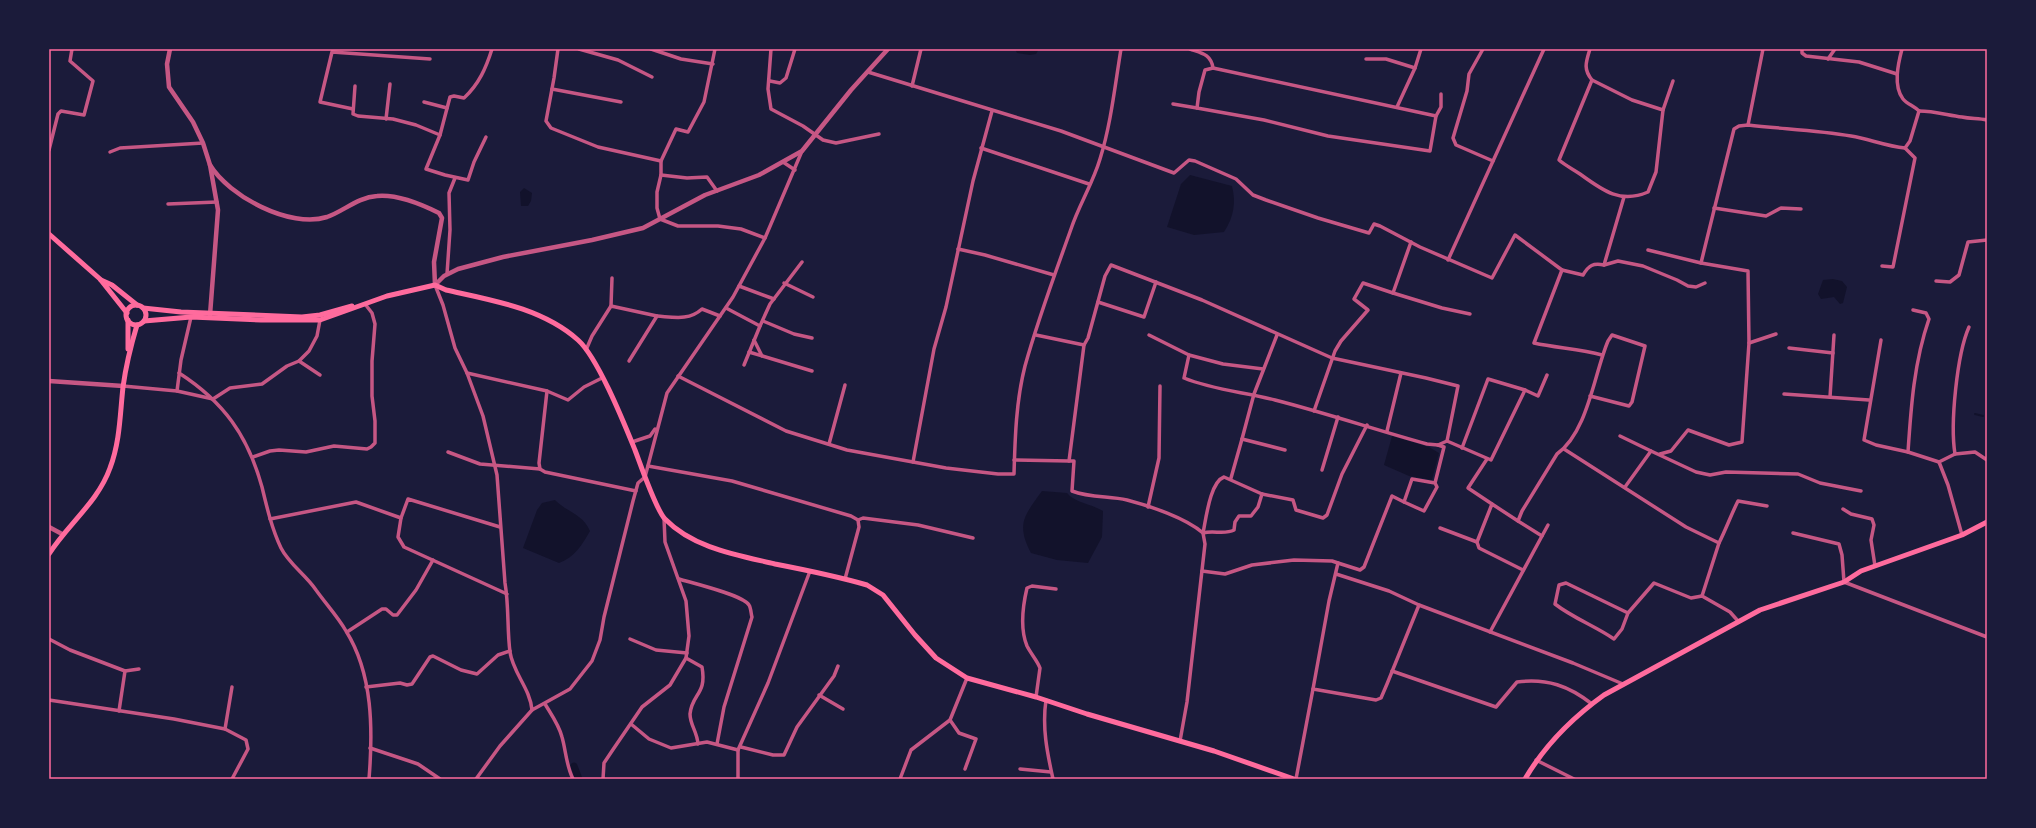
<svg xmlns="http://www.w3.org/2000/svg" width="2036" height="828" viewBox="0 0 2036 828" font-family="'Varela Round',sans-serif">
	<style>
		.water { fill: #12122b }
		.lines { fill: none; stroke-linecap: round; stroke-linejoin: round }
		.stream { stroke: #12122b; stroke-width: 2 }
		.canal { stroke: #12122b; stroke-width: 7 }
		.minor { stroke: #c65784; stroke-width: 3.5 }
		.tertiary { stroke: #c65784; stroke-width: 4.5 }
		.secondary { stroke: #ff6b9d; stroke-width: 5 }
		.neatline { fill: none; stroke: #ff6b9d; stroke-width: 1.5 }
	</style>
	<rect width="100%" height="100%" fill="#1b1b3a"/>
	<g class="water">
		<path d="M 1015,49 L 1039,49 L 1036,54 L 1030,55 L 1017,53 Z"/>
		<path d="M 1190,175 L 1232,186 C 1236,202 1234,217 1224,232 L 1194,235 L 1167,227 L 1181,184 Z"/>
		<path d="M 524,188 L 532,193 L 531,201 L 528,206 L 521,206 L 520,192 Z"/>
		<path d="M 1833,279 L 1842,281 L 1847,287 L 1843,303 L 1840,304 L 1834,297 L 1821,299 L 1818,294 L 1823,280 Z"/>
		<path d="M 1392,436 L 1429,447 L 1439,453 L 1432,480 L 1409,476 L 1384,465 Z"/>
		<path d="M 1042,491 L 1067,493 C 1075,503 1092,504 1103,511 L 1102,537 L 1088,563 L 1057,560 L 1031,553 C 1016,524 1024,516 1042,491 Z"/>
		<path d="M 555,500 C 568,513 583,514 590,531 C 582,545 575,557 559,563 L 523,548 L 537,510 L 542,503 Z"/>
	</g>
	<g class="lines">
		<path class="stream" d="M 1975,414 L 1983,416"/>
		<path class="canal" d="M 574,766 L 579,779"/>
		<g class="minor">
			<path d="M 558,49 L 554,78 L 546,121 L 551,128 L 598,147 L 661,161"/>
			<path d="M 579,49 L 618,60 L 652,77"/>
			<path d="M 651,49 L 681,59 L 713,64"/>
			<path d="M 715,49 L 704,102 L 688,132 L 676,129 L 661,161 L 661,175 L 657,192 L 657,208 L 660,219 L 678,226 L 718,226 L 741,229 L 765,238"/>
			<path d="M 771,49 L 768,89 L 771,109 L 803,126 L 823,140 L 836,143 L 879,134"/>
			<path d="M 1190,49 C 1201,53 1211,54 1213,68 L 1436,116 L 1441,107 L 1441,94"/>
			<path d="M 1483,49 L 1469,74 L 1467,91 L 1453,138 L 1456,145 L 1493,161"/>
			<path d="M 1590,49 C 1586,62 1583,69 1592,80"/>
			<path d="M 1802,49 L 1802,53 L 1806,56 L 1859,62 L 1897,74"/>
			<path d="M 1902,49 C 1898,64 1893,86 1903,99 C 1907,104 1914,106 1919,111"/>
			<path d="M 1366,59 L 1386,59 L 1415,68"/>
			<path d="M 1828,59 L 1835,49"/>
			<path d="M 1213,68 L 1205,70 L 1199,92 L 1197,108 L 1264,120 L 1328,136 L 1430,151 L 1436,116"/>
			<path d="M 868,72 L 1061,131 L 1174,173 L 1189,160 L 1195,161 L 1236,179 L 1253,195 L 1266,200 L 1318,218 L 1369,233 L 1374,224 L 1380,226 L 1420,247 L 1492,278 L 1515,235 L 1562,270 L 1534,343 C 1557,348 1580,349 1602,355"/>
			<path d="M 1592,80 L 1632,100 L 1663,110 L 1656,172 L 1648,192 C 1620,204 1602,190 1580,174 C 1573,169 1566,166 1559,160 Z"/>
			<path d="M 770,81 L 780,83 L 786,78 L 795,49"/>
			<path d="M 355,86 L 353,114 L 358,116 L 393,119 L 416,125 L 440,135"/>
			<path d="M 912,86 L 921,49"/>
			<path d="M 552,89 L 621,102"/>
			<path d="M 424,102 L 447,108"/>
			<path d="M 1173,104 L 1197,108"/>
			<path d="M 1397,107 L 1415,68 L 1421,49"/>
			<path d="M 353,109 L 320,102 L 332,52 L 430,59"/>
			<path d="M 1663,110 L 1673,81"/>
			<path d="M 1919,111 C 1934,111 1947,115 1962,117 C 1971,119 1978,118 1987,120"/>
			<path d="M 386,119 L 390,84"/>
			<path d="M 1748,125 L 1763,49"/>
			<path d="M 486,137 L 474,162 L 468,180 L 445,175 L 426,169 L 440,135 L 450,97 L 454,96 L 464,98 C 479,84 486,68 492,49"/>
			<path d="M 981,148 L 1089,184"/>
			<path d="M 49,150 L 58,114 L 61,111 L 84,115 L 93,81 L 70,61 L 72,49"/>
			<path d="M 110,152 L 120,148 L 203,143"/>
			<path d="M 783,162 L 795,170"/>
			<path d="M 661,175 L 687,178 L 707,177 L 717,191"/>
			<path d="M 168,204 L 217,202"/>
			<path d="M 1714,208 L 1766,216 L 1781,208 L 1801,209"/>
			<path d="M 958,249 L 985,255 L 1054,275"/>
			<path d="M 1648,250 L 1701,263 L 1748,271 L 1749,343 L 1742,442 L 1729,445 L 1688,430 L 1671,451 L 1660,454"/>
			<path d="M 1448,260 L 1544,49"/>
			<path d="M 1701,263 L 1734,129 L 1739,126 L 1748,125 C 1782,129 1817,130 1851,136 C 1869,139 1886,146 1905,148 L 1910,141 L 1919,111"/>
			<path d="M 1604,265 L 1618,261 L 1643,266 L 1677,280 L 1688,286 L 1696,287 L 1705,283"/>
			<path d="M 1882,266 L 1893,267 L 1915,158 L 1905,148"/>
			<path d="M 1562,270 L 1583,275 C 1589,265 1593,263 1604,265 L 1624,197"/>
			<path d="M 447,274 L 450,230 L 449,193 L 455,178"/>
			<path d="M 1936,281 L 1950,282 L 1959,275 L 1968,242 L 1987,240"/>
			<path d="M 784,283 L 813,297"/>
			<path d="M 435,285 L 443,305 L 455,348 L 467,373 L 483,416 L 497,475 L 505,583 C 509,606 507,629 510,652 C 513,673 530,688 532,710 L 570,689 L 592,661 L 600,640 L 604,617 L 633,501 L 638,483 L 645,477 L 667,393 L 733,297 L 765,238 L 802,151"/>
			<path d="M 739,286 L 774,299"/>
			<path d="M 1393,293 L 1442,308 L 1470,314"/>
			<path d="M 1098,302 L 1144,317 L 1156,282"/>
			<path d="M 611,306 L 612,278"/>
			<path d="M 726,308 L 760,326 L 770,304 L 802,262"/>
			<path d="M 1913,310 L 1926,313 L 1929,319 C 1914,362 1911,407 1908,452 L 1939,462"/>
			<path d="M 657,316 C 673,317 689,321 702,309 L 720,316"/>
			<path d="M 763,321 L 794,334 L 812,338"/>
			<path d="M 1969,327 C 1957,354 1950,424 1955,454 L 1975,452 L 1987,460"/>
			<path d="M 1036,335 L 1084,345 L 1069,461 L 1074,461 L 1072,491 C 1090,498 1109,496 1127,500 C 1150,506 1186,518 1203,533 C 1206,519 1210,482 1224,477 L 1262,494 L 1293,500 L 1296,510 L 1323,518 L 1327,515 L 1342,474 L 1367,425"/>
			<path d="M 1149,335 L 1189,355"/>
			<path d="M 754,340 L 762,356"/>
			<path d="M 1881,340 L 1864,440 L 1876,445 L 1908,452"/>
			<path d="M 1749,343 L 1776,334"/>
			<path d="M 1084,345 L 1088,338 L 1105,276 L 1111,265 L 1202,300 L 1332,358 L 1426,378 L 1458,386 L 1447,441 L 1438,445 L 1427,444 C 1376,430 1326,413 1275,400 C 1245,392 1213,390 1184,378 L 1189,355 L 1223,364 L 1263,369"/>
			<path d="M 1789,348 L 1833,353"/>
			<path d="M 586,350 L 592,336 L 611,306 L 657,316 L 629,361"/>
			<path d="M 749,352 L 812,371"/>
			<path d="M 299,361 L 320,375"/>
			<path d="M 744,365 L 760,326"/>
			<path d="M 179,373 C 224,402 248,436 262,487 C 267,508 272,529 281,548 C 289,564 306,575 316,590 C 326,604 338,617 346,631 C 373,674 373,730 369,779"/>
			<path d="M 467,373 L 547,391 L 539,463 L 540,469 L 545,472 L 636,491"/>
			<path d="M 678,376 L 786,431 L 847,450 L 946,468 L 998,474 L 1014,474 C 1015,439 1016,401 1025,366 C 1038,319 1055,274 1071,229 C 1079,205 1093,183 1100,159 C 1111,124 1115,85 1121,49"/>
			<path d="M 123,386 L 177,391 L 213,399 L 230,388 L 262,384 L 287,366 L 299,361 L 309,351 L 317,336 L 320,320"/>
			<path d="M 177,391 L 181,360 L 191,317"/>
			<path d="M 547,391 L 568,400 L 584,387 L 602,378"/>
			<path d="M 1784,394 L 1869,400"/>
			<path d="M 1830,397 L 1834,335"/>
			<path d="M 1314,411 L 1335,351 L 1341,341 L 1368,310 L 1354,299 L 1363,283 L 1393,293 L 1411,242"/>
			<path d="M 1387,431 L 1401,373"/>
			<path d="M 1620,436 L 1651,451 L 1625,487"/>
			<path d="M 1242,439 L 1254,394 L 1277,335"/>
			<path d="M 1447,441 L 1491,460 L 1525,390 L 1538,396 L 1547,375"/>
			<path d="M 632,442 L 650,436 L 655,429"/>
			<path d="M 829,444 L 845,385"/>
			<path d="M 1462,448 L 1488,379 L 1525,390"/>
			<path d="M 1564,449 L 1686,527 L 1719,543 C 1726,529 1731,515 1738,501 L 1767,506"/>
			<path d="M 1651,451 L 1696,472 L 1710,475 L 1726,472 L 1798,474 L 1820,483 L 1861,491"/>
			<path d="M 448,452 L 480,464 L 540,469"/>
			<path d="M 1955,454 L 1939,462 L 1948,485 L 1962,535"/>
			<path d="M 253,457 L 270,451 L 279,450 L 306,452 L 334,446 L 367,449 L 371,447 L 375,443 L 375,421 L 372,396 L 372,361 L 375,324 L 372,313 L 365,304"/>
			<path d="M 1487,459 L 1468,488 L 1492,504"/>
			<path d="M 1014,460 L 1069,461"/>
			<path d="M 913,462 L 934,349 L 946,307 L 973,181 L 992,111"/>
			<path d="M 648,466 L 732,481 L 851,516 L 858,520 L 859,527 L 845,579"/>
			<path d="M 1322,470 L 1338,417"/>
			<path d="M 1231,478 L 1242,439 L 1285,450"/>
			<path d="M 1435,483 L 1437,487 L 1424,511 L 1404,502 L 1412,479 L 1435,483 L 1444,447 L 1438,445"/>
			<path d="M 1148,507 L 1159,458 L 1160,386"/>
			<path d="M 1843,509 L 1851,514 L 1872,519 L 1874,525 L 1871,540 L 1875,566"/>
			<path d="M 401,518 L 398,537 L 404,547 L 507,594"/>
			<path d="M 270,519 L 356,502 L 401,518 L 408,499 L 500,527"/>
			<path d="M 858,520 L 863,518 L 918,525 L 973,538"/>
			<path d="M 1518,521 L 1492,504 L 1477,542 L 1479,548 L 1523,570"/>
			<path d="M 1440,528 L 1477,542"/>
			<path d="M 1793,533 L 1839,544 L 1842,555 L 1844,582 L 1987,637"/>
			<path d="M 1542,536 L 1548,525"/>
			<path d="M 1338,563 L 1360,570 L 1364,567 L 1392,496 L 1404,502"/>
			<path d="M 1202,571 L 1225,574 L 1252,565 L 1294,560 L 1332,561 L 1338,563 L 1329,601 L 1313,689 L 1376,700 L 1381,698 L 1387,684 L 1419,605"/>
			<path d="M 1336,574 L 1389,591 L 1419,605 L 1573,663 L 1623,684"/>
			<path d="M 679,579 C 692,583 743,595 749,605 C 751,608 751,614 752,617 L 724,707 L 717,744"/>
			<path d="M 1702,596 L 1719,543"/>
			<path d="M 1628,613 L 1622,629 L 1614,639 C 1595,626 1573,618 1555,604 L 1559,585 L 1566,583 L 1628,613 L 1654,583 L 1691,598 L 1702,596 L 1730,612 L 1738,621"/>
			<path d="M 347,632 L 382,609 L 386,609 L 393,615 L 397,615 L 416,590 L 433,560"/>
			<path d="M 1490,632 L 1542,536 L 1518,521 L 1522,511 L 1557,454 C 1588,432 1594,374 1608,341 L 1612,335 L 1645,346 L 1632,402 L 1629,406 L 1590,396"/>
			<path d="M 49,639 L 70,650 L 125,671 L 139,669"/>
			<path d="M 630,639 L 656,650 L 687,653"/>
			<path d="M 686,658 L 702,667 C 707,695 692,693 690,714 C 690,725 697,731 698,744"/>
			<path d="M 1392,671 L 1496,707 L 1517,682 C 1547,678 1569,686 1592,704"/>
			<path d="M 366,687 L 400,683 L 407,685 L 412,684 L 430,657 L 433,656 L 461,670 L 477,674 L 498,655 L 510,651"/>
			<path d="M 819,695 L 843,709"/>
			<path d="M 1036,697 L 1040,668 C 1037,660 1031,654 1027,646 C 1020,629 1023,605 1027,588 L 1032,586 L 1056,589"/>
			<path d="M 49,700 L 174,719 L 225,729 L 246,740 L 248,749 L 232,779"/>
			<path d="M 1046,700 C 1042,727 1047,752 1053,779"/>
			<path d="M 545,704 C 551,714 559,725 562,737 C 566,751 566,765 573,779"/>
			<path d="M 119,711 L 125,671"/>
			<path d="M 950,720 L 959,733 L 976,739 L 965,769"/>
			<path d="M 631,724 L 649,739 L 671,748 L 707,742 L 738,750"/>
			<path d="M 225,729 L 232,687"/>
			<path d="M 1180,741 L 1187,702 L 1205,544 L 1203,533 C 1213,530 1225,535 1234,530 L 1235,522 L 1239,516 L 1251,516 L 1258,507 L 1262,494"/>
			<path d="M 741,747 L 773,755 L 784,755 L 797,727 L 834,676 L 838,666"/>
			<path d="M 370,748 L 418,764 L 440,779"/>
			<path d="M 1536,760 L 1574,779"/>
			<path d="M 1020,769 L 1051,772"/>
			<path d="M 476,779 L 500,746 L 532,710"/>
			<path d="M 603,779 L 604,763 L 612,751 L 642,707 L 670,685 L 686,658 L 689,636 L 686,601 L 665,542 L 664,518"/>
			<path d="M 738,779 L 738,750 L 768,683 L 810,571"/>
			<path d="M 900,779 L 911,750 L 950,720 L 967,678"/>
			<path d="M 1296,779 L 1313,689"/>
		</g>
		<g class="tertiary">
			<path d="M 170,49 L 167,64 L 169,87 L 193,122 L 203,143 L 210,165 L 218,210 L 210,315"/>
			<path d="M 210,165 C 229,196 290,229 327,217 C 344,211 358,197 377,196 C 397,194 421,204 439,213 L 442,218 L 434,262 L 435,285"/>
			<path d="M 435,285 L 444,276 L 458,269 L 503,257 L 592,240 L 643,228 L 705,195 L 759,175 L 802,151 L 851,90 L 888,49"/>
			<path d="M 49,381 L 123,386"/>
			<path d="M 49,527 L 62,534"/>
		</g>
		<g class="secondary">
			<path d="M 49,234 L 100,279 L 127,313"/>
			<path d="M 101,280 L 112,285 L 137,305"/>
			<circle cx="136" cy="315" r="10"/>
			<path d="M 143,308 L 181,312 L 302,317 L 320,315 L 352,306"/>
			<path d="M 128,320 L 128,349"/>
			<path d="M 144,321 L 191,317 L 261,320 L 320,320 L 387,296 L 435,285 L 446,290 C 491,300 542,308 578,340 C 598,358 624,423 635,450 C 640,463 656,510 665,519 C 693,548 737,555 775,564 C 806,570 836,576 867,585 L 883,595 L 915,635 L 936,658 L 967,678 L 1036,697 L 1087,714 L 1214,751 L 1294,779"/>
			<path d="M 49,554 C 68,524 98,502 110,468 C 120,442 120,414 123,387 C 126,365 131,345 137,325"/>
			<path d="M 1525,779 C 1545,745 1572,718 1604,695 L 1760,610 L 1844,582 L 1861,571 L 1962,535 L 1987,522"/>
		</g>
	</g>
	<rect width="2036" height="828" fill="none" stroke="#1b1b3a" stroke-width="100"/>
	<rect x="50" y="50" width="1936" height="728" class="neatline"/>
</svg>
